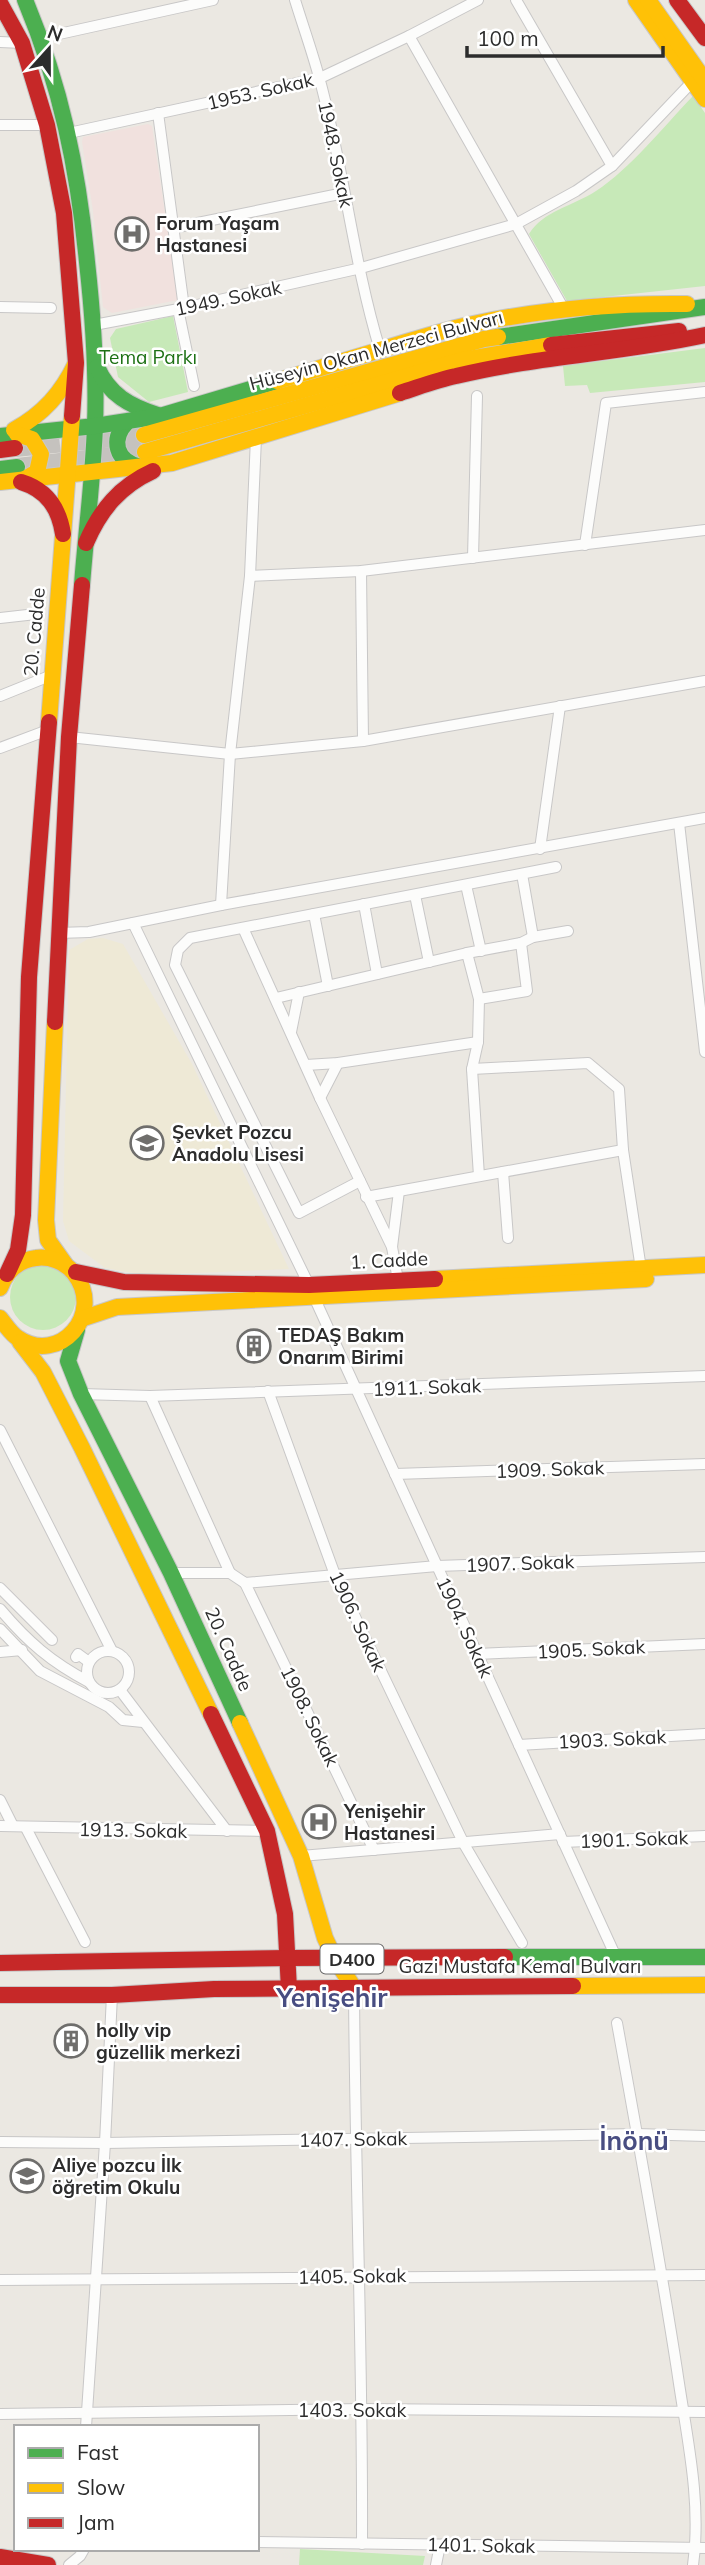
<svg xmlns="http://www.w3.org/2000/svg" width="705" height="2565" viewBox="0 0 705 2565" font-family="Mulish,sans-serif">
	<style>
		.education { fill: #eee9d6 }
		.medical { fill: #f1e1de }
		.green { fill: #c7e9b8 }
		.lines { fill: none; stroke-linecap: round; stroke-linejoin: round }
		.primary-tunnel { stroke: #c5c2be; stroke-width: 18; stroke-dasharray: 18 9; stroke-linecap: butt }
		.street-casing { stroke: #c8c7c7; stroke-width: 12 }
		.fast-casing { stroke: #c8c7c7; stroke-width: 18 }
		.slow-casing { stroke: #c8c7c7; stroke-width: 18 }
		.jam-casing { stroke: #c8c7c7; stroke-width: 18 }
		.street { stroke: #fcfcfb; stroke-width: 10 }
		.fast { stroke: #4caf50; stroke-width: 16 }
		.slow { stroke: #ffc107; stroke-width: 16 }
		.jam { stroke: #c62828; stroke-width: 16 }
		.labels { text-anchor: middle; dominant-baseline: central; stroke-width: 5; stroke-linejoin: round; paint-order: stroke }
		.shield { fill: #fff; stroke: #6b6b6b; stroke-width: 2 }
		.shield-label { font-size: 18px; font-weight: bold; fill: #2c2c2c }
		.street-label { font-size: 19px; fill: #2c2c2c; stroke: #fff }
		.poi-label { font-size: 19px; font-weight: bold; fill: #2c2c2c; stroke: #fff; text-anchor: start }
		.park-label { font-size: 19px; fill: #1e7115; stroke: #fff }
		.district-label { font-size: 26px; font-weight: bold; fill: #484d81; stroke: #fff }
	</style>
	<rect width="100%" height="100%" fill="#ebe8e2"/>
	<path class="education" d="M 103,938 L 123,944 L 192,1064 L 289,1269 L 145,1275 L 105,1268 L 69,1241 L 63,1221 L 69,950 L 88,939 Z"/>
	<path class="medical" d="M 148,124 L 152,126 L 178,300 L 112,313 L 103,307 L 93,211 L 82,142 L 83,137 Z"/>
	<g class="green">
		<path d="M 693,96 L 705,113 L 705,286 L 567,301 L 529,234 C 543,211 573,206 596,191 C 630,169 664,126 693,96 Z"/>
		<path d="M 173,316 L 188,392 L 149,402 L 118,377 L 110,338 L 116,329 Z"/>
		<path d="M 705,348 L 705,382 L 590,393 L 587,385 L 565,386 L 563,366 Z"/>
		<circle cx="43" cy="1297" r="33"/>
		<path d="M 300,2549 L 425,2556 L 423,2565 L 299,2565 Z"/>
	</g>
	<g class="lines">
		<g class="primary-tunnel">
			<path d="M 15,448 L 144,435"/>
			<path d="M 17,467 L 145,452"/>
		</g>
		<defs>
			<g id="street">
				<path d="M 295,0 C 303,26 312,51 319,77 C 344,167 353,261 380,350"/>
				<path d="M 516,0 L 612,166"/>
				<path d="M 409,36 L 565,311"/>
				<path d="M 41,38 L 213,0"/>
				<path d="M 0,42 L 22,43"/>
				<path d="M 158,113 L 184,308"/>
				<path d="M 0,125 L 47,125"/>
				<path d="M 69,133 L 320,78 L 409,36 L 478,0"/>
				<path d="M 173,228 L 344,193"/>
				<path d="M 0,307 L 51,308"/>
				<path d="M 178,309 L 194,386"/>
				<path d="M 94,325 L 184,308 L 361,268 L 516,224 L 576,191 L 612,166 L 692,82"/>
				<path d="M 585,545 L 606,403 L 705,392"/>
				<path d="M 473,558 L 477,396"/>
				<path d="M 361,571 L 363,741"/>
				<path d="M 250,576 L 361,571 L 705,530"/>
				<path d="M 0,618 L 36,614"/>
				<path d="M 0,696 L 52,675"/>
				<path d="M 69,737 L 230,754 L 363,741 L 705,681"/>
				<path d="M 0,748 L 48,730"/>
				<path d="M 679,823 L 705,1052"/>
				<path d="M 540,849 L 560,706"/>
				<path d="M 522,874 L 533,937"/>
				<path d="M 466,885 L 481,951"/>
				<path d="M 415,895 L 429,962"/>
				<path d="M 364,904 L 377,974"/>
				<path d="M 221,905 L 230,754 L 250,576 L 256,438"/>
				<path d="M 314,914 L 328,986"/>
				<path d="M 133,923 L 309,1285"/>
				<path d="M 243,928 L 320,1098 L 392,1247 L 398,1280"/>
				<path d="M 58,933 L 89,932 L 221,905 L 705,818"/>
				<path d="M 467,953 L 521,943 L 533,937 L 568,931"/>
				<path d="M 276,998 L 467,953 L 479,999 L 478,1042 L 472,1069 L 479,1176"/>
				<path d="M 479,999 L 527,991 L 521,943"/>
				<path d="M 291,1032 L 299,992"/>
				<path d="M 306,1065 L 338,1063 L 478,1042"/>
				<path d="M 472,1069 L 588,1063 L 619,1089 L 623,1150 L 641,1269"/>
				<path d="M 320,1098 L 338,1063"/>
				<path d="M 503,1172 L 508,1238"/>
				<path d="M 360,1181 L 299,1213 L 175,965 L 178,950 L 190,938 L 556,867"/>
				<path d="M 366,1197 L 623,1150"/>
				<path d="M 392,1247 L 399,1191"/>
				<path d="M 314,1297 L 616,1957"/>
				<path d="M 268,1391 L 335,1575 L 464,1844 L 522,1943"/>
				<path d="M 81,1394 L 150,1396 L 705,1376"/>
				<path d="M 150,1396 L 230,1573"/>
				<path d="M 0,1430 L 112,1651"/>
				<path d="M 395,1474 L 705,1464"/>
				<path d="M 171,1573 L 230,1573 L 245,1583 L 437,1566 L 705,1557"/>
				<path d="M 245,1583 L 374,1850"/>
				<path d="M 0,1588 L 52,1640"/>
				<path d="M 0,1609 C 28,1642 51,1662 89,1682"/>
				<path d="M 0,1629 L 40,1671 L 109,1707 L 123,1720 L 143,1722"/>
				<circle cx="108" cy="1672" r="21"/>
				<path d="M 0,1652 L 22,1650"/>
				<path d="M 477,1654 L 705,1644"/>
				<path d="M 76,1657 L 78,1654 L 89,1662"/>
				<path d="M 120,1690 L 227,1831"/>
				<path d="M 519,1745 L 705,1734"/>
				<path d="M 0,1800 L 13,1826"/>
				<path d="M 0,1826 L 267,1831"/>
				<path d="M 26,1828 L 85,1942"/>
				<path d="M 563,1842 L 705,1836"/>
				<path d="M 301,1856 L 560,1834"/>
				<path d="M 354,1988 C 355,2173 363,2358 362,2544"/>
				<path d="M 617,2023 C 638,2139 659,2254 677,2370 C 686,2434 702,2500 693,2565"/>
				<path d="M 0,2142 L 105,2143 L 637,2134 L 705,2136"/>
				<path d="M 0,2280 L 705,2275"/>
				<path d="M 0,2414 L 363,2409 L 705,2412"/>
				<path d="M 86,2427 L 105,2143 L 112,1995"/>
				<path d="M 257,2542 L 705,2548"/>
				<path d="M 69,2565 L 80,2556 L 84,2549"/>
				<path d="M 436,2565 L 440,2545"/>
			</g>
			<g id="fast">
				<path d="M 25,0 C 61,86 78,169 87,262 C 93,316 97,371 95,426 C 93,479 86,532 82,585"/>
				<path d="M 498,337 L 705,307"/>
				<path d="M 97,367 C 109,395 130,406 158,415"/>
				<path d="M 127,422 C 110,440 116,461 140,467"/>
				<path d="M 0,436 L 95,426 L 160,416 L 277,381"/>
				<path d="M 0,469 L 17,467"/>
				<path d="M 77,1330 L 68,1361 L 81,1394 L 171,1573 L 240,1723"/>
				<path d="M 505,1957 L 705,1957"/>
			</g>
			<g id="slow">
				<path d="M 636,0 L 705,99"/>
				<path d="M 648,0 L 705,81"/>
				<path d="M 380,350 C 411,341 442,330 473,324 C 543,309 615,303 687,304"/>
				<path d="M 277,381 L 380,350"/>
				<path d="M 14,430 C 43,414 62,393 76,363"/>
				<path d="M 17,434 L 32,439 L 41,454 L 37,472 L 25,479"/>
				<path d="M 144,435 L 484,339 L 498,337"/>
				<path d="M 145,452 L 463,360 L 551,345"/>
				<path d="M 0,482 L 172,463 L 400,393"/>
				<path d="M 49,722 L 72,416"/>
				<path d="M 55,1022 L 46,1220 L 48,1240 L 65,1264"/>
				<path d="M 435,1279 L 705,1265"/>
				<path d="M 0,1288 C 6,1272 18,1260 36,1258 C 50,1256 65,1262 74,1273 C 106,1314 59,1366 18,1338 C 11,1334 5,1324 0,1318"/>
				<path d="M 84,1318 L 117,1307 L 646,1279"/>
				<path d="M 20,1342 L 43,1372 L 82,1448 L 211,1714"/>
				<path d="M 240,1723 L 301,1856 L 325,1938 L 335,1959 L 354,1988"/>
				<path d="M 573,1986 L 705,1985"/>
			</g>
			<g id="jam">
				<path d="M 677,0 L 705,38"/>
				<path d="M 0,3 L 22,43 L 47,125 L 64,213 L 76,363 L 72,416"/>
				<path d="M 551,345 L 679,331"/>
				<path d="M 400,393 C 419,387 437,380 456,376 C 538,356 623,353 705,335"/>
				<path d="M 0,450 L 15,448"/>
				<path d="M 21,482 C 47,490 59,508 63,534"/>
				<path d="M 86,543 C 100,510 120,486 153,471"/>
				<path d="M 55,1022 L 69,737 L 82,585"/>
				<path d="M 76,1272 L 124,1282 L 309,1285 L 435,1279"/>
				<path d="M 7,1274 L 18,1250 L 23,1215 L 29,977 L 49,722"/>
				<path d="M 211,1714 L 267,1831 L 285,1914 L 289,1989"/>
				<path d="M 0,1963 L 288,1958 L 505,1957"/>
				<path d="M 0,1995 L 112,1995 L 214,1989 L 573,1986"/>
				<path d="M 0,2557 L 48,2565"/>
			</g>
		</defs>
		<use href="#street" class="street-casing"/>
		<use href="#fast" class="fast-casing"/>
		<use href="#slow" class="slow-casing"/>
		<use href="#jam" class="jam-casing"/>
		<use href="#street" class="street"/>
		<use href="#fast" class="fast"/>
		<use href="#slow" class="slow"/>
		<use href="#jam" class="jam"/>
	</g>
	<defs>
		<symbol id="hospital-ring" viewBox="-11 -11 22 22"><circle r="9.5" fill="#fff" stroke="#6f6e6c" stroke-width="1.5"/><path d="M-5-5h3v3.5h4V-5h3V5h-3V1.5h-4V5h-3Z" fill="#6f6e6c"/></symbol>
		<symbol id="school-ring" viewBox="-11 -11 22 22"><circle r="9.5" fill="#fff" stroke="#6f6e6c" stroke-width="1.5"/><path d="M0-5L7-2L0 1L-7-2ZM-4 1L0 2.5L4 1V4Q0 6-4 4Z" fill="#6f6e6c"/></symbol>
		<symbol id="building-ring" viewBox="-11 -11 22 22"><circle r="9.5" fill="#fff" stroke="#6f6e6c" stroke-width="1.5"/><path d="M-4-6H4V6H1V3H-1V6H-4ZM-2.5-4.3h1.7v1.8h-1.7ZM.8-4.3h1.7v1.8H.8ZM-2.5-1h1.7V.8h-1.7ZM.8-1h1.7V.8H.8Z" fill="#6f6e6c"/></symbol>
	</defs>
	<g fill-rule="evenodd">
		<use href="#hospital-ring" x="113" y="215" width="38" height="38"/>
		<use href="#school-ring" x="128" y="1124" width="38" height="38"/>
		<use href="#building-ring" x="235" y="1327" width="38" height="38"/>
		<use href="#hospital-ring" x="300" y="1803" width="38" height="38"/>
		<use href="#building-ring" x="52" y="2022" width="38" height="38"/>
		<use href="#school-ring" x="8" y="2157" width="38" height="38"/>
	</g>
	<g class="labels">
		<rect class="shield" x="320.5" y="1944.5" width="63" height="29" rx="5"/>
		<g class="shield-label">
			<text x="352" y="1959">D400</text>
		</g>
		<g class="street-label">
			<text transform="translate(260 91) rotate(-13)">1953. Sokak</text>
			<text transform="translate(336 154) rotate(78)">1948. Sokak</text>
			<text transform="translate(228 298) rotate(-12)">1949. Sokak</text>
			<text transform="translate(376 350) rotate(-15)">Hüseyin Okan Merzeci Bulvarı</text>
			<text transform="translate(34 632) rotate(-85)">20. Cadde</text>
			<text transform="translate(389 1260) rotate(-3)">1. Cadde</text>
			<text transform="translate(427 1387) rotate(-2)">1911. Sokak</text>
			<text transform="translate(550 1469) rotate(-2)">1909. Sokak</text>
			<text transform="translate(520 1563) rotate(-2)">1907. Sokak</text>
			<text transform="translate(358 1621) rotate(65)">1906. Sokak</text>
			<text transform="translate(465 1627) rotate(65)">1904. Sokak</text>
			<text transform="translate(229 1649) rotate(66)">20. Cadde</text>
			<text transform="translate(591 1649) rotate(-3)">1905. Sokak</text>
			<text transform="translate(310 1716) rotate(64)">1908. Sokak</text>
			<text transform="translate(612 1739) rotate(-3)">1903. Sokak</text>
			<text transform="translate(133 1830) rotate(1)">1913. Sokak</text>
			<text transform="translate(634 1839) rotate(-2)">1901. Sokak</text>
			<text x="520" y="1966">Gazi Mustafa Kemal Bulvarı</text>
			<text transform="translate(353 2139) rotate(-1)">1407. Sokak</text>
			<text transform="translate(352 2276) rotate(-1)">1405. Sokak</text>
			<text x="352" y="2410">1403. Sokak</text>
			<text transform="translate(481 2545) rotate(1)">1401. Sokak</text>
		</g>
		<g class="poi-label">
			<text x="156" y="223">Forum Yaşam<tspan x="156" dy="22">Hastanesi</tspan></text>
			<text x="172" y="1132">Şevket Pozcu<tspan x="172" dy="22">Anadolu Lisesi</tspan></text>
			<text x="278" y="1335">TEDAŞ Bakım<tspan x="278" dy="22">Onarım Birimi</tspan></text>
			<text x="344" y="1811">Yenişehir<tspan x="344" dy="22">Hastanesi</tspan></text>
			<text x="96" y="2030">holly vip<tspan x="96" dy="22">güzellik merkezi</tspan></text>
			<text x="52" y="2165">Aliye pozcu İlk<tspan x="52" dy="22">öğretim Okulu</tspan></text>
		</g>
		<g class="park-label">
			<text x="148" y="357">Tema Parkı</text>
		</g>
		<g class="district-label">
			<text x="332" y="1997">Yenişehir</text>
			<text x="634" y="2140">İnönü</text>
		</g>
	</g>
	<rect x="14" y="2425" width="245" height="126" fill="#ffffff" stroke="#ababab" stroke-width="2"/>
	<rect x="28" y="2448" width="35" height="10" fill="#4caf50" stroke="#ababab" stroke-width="2"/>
	<text x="77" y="2460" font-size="21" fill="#2c2c2c">Fast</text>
	<rect x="28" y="2483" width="35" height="10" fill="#ffc107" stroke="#ababab" stroke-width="2"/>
	<text x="77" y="2495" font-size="21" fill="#2c2c2c">Slow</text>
	<rect x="28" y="2518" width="35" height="10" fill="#c62828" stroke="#ababab" stroke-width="2"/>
	<text x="77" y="2530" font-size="21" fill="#2c2c2c">Jam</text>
	<g transform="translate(49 49) rotate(21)" stroke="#ffffff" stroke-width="5" paint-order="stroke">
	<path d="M0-5L12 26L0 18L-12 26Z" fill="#2c2c2c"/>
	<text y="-10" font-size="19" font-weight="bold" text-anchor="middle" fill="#2c2c2c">N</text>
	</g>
	<path d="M467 46v10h196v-10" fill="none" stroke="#2c2c2c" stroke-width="3.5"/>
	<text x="477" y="46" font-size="21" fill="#2c2c2c" stroke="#ffffff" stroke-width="5" paint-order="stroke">100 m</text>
</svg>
